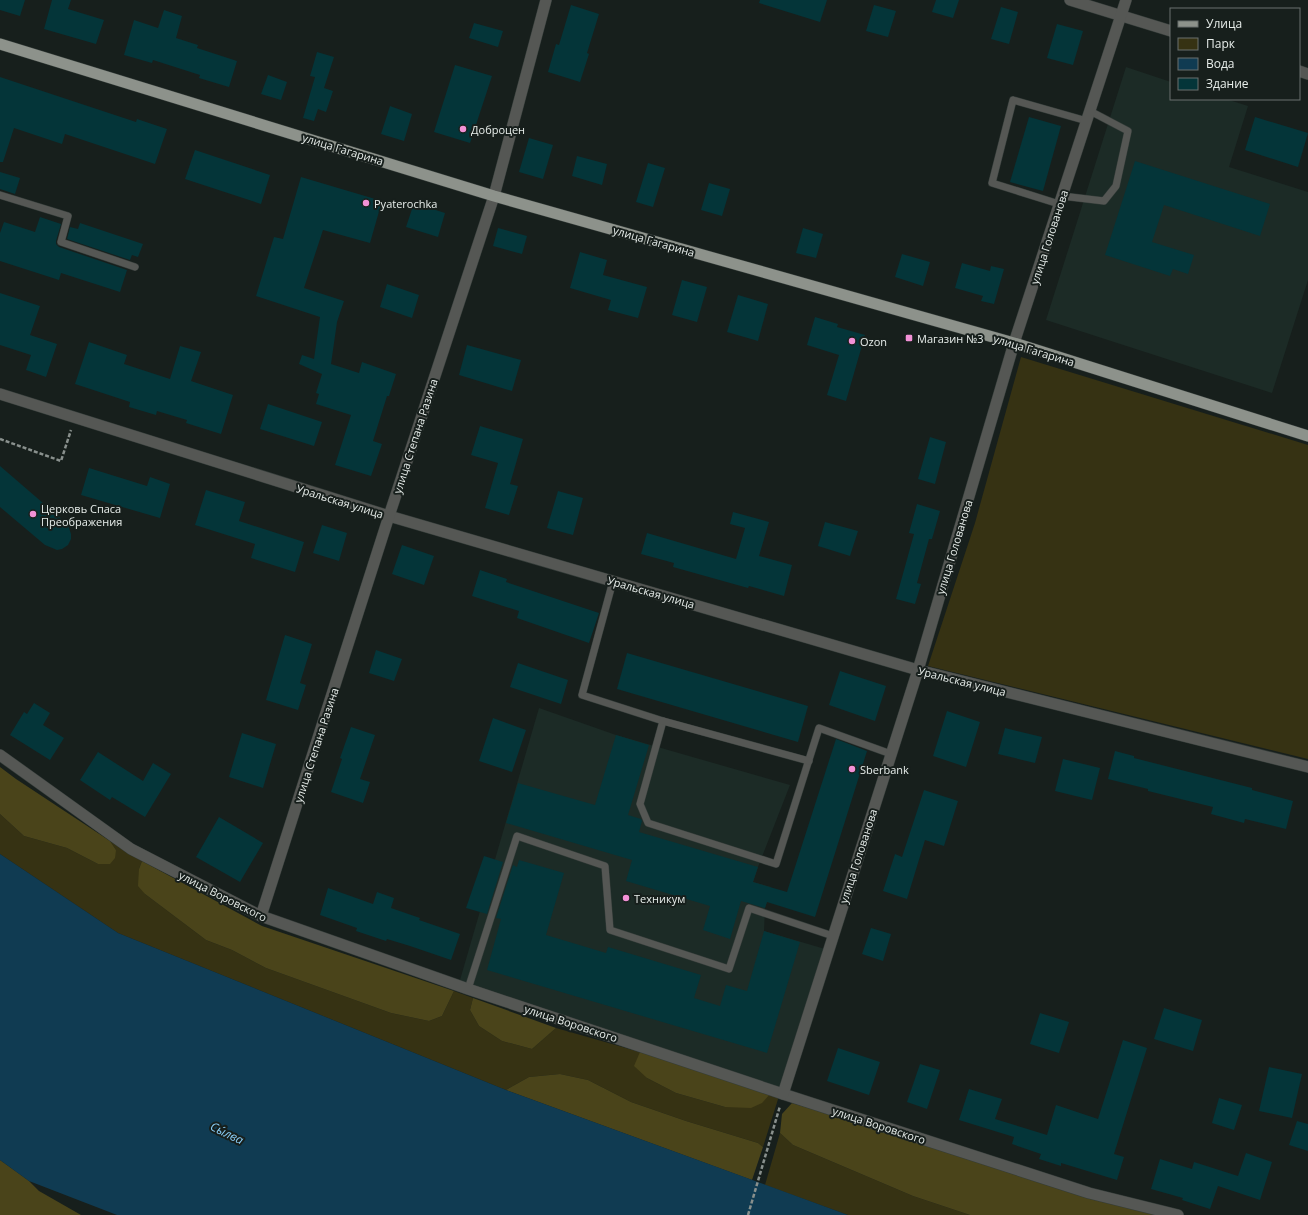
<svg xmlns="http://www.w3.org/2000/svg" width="1308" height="1215" viewBox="0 0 1308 1215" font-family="'Open Sans',sans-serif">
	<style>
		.built { fill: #1c2b26 }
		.green { fill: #363213 }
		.forest { fill: #4a441a }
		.water { fill: #103b52 }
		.building { fill: #043539 }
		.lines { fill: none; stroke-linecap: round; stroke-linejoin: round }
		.service-casing { stroke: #343c39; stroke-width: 8 }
		.minor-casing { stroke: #343c39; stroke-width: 12 }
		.primary-casing { stroke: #343c39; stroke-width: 12 }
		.path { stroke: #89908d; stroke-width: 2.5; stroke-dasharray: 4 2; stroke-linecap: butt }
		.service { stroke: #555754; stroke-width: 7 }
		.minor { stroke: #555754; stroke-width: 11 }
		.primary { stroke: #8d928b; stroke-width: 11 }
		.poi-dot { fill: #f291d6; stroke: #171f1c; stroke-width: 1.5 }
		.labels { text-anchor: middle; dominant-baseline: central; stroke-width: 4; stroke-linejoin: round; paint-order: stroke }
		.poi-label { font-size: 11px; fill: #e7edea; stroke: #171f1c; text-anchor: start }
		.street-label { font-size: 11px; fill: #e7edea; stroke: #171f1c }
		.water-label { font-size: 12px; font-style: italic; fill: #8bd0fa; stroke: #171f1c }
	</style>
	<rect width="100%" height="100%" fill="#171f1c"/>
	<g class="built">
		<path d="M 1126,67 L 1171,82 L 1171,99 L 1226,99 L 1248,106 L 1229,167 L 1308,192 L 1308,280 L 1272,393 L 1046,320 Z"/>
		<path d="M 539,708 L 616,735 L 790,785 L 758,867 L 753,882 L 771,887 L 765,908 L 764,931 L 825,949 L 780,1089 L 460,980 Z"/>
	</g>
	<g class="green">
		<path d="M 1021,357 L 1308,445 L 1308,759 L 928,666 L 975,523 Z"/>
		<path d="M 0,814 L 24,836 L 67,848 L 98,864 L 116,850 L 110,841 L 142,861 L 139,869 L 145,894 L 206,940 L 232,950 L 266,968 L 391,1013 L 429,1021 L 442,1016 L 454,991 L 473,998 L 470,1010 L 479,1026 L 502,1041 L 532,1049 L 556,1028 L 640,1052 L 647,1078 L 676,1093 L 725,1107 L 771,1093 L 779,1096 L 763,1147 L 758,1143 L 686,1121 L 631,1102 L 588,1080 L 560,1074 L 529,1077 L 506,1090 L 118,933 L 0,854 Z"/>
		<path d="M 780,1133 L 793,1145 L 913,1196 L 970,1215 L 848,1215 L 765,1185 Z"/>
	</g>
	<g class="forest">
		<path d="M 0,767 L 16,779 L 110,841 L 116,850 L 115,858 L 110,864 L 98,864 L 67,848 L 24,836 L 0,814 Z"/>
		<path d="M 142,861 L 262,926 L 454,991 L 442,1016 L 429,1021 L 391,1013 L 266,968 L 232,950 L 206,940 L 145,894 L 138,886 L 139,869 Z"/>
		<path d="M 473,998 L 556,1028 L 532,1049 L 502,1041 L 479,1026 L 470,1010 Z"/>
		<path d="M 640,1052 L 771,1093 L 762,1103 L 751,1108 L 725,1107 L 676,1093 L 647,1078 L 634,1066 Z"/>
		<path d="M 560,1074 L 588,1080 L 631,1102 L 686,1121 L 758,1143 L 763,1147 L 752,1180 L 506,1090 L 529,1077 Z"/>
		<path d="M 792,1103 L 832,1115 L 1173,1215 L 970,1215 L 913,1196 L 793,1145 L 780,1133 L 782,1114 Z"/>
		<path d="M 0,1160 L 29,1181 L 39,1191 L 81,1215 L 0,1215 Z"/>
	</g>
	<path class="water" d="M 0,854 L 118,933 L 506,1090 L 848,1215 L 117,1215 L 29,1181 L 0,1160 Z"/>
	<g class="building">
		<path d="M 0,0 L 25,0 L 20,16 L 0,10 Z"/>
		<path d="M 52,0 L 71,0 L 68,9 L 104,20 L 96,44 L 44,29 Z"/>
		<path d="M 760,0 L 827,0 L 820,22 L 759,3 Z"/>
		<path d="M 936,0 L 959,0 L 953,18 L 932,12 Z"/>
		<path d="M 571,5 L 599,14 L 587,53 L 589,54 L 580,82 L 548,72 L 556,44 L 559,45 Z"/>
		<path d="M 874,5 L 896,11 L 888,37 L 866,31 Z"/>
		<path d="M 1001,7 L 1018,12 L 1009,44 L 991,39 Z"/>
		<path d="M 164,10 L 182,16 L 176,38 L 198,45 L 197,48 L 237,61 L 229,87 L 199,78 L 200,75 L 153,60 L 152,63 L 124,55 L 134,20 L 158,28 Z"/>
		<path d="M 474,23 L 503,31 L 498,47 L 469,38 Z"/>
		<path d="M 1057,24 L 1083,31 L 1073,65 L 1047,58 Z"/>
		<path d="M 317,52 L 334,57 L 324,88 L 333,91 L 326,112 L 318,109 L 314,121 L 303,118 L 315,77 L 310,76 Z"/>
		<path d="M 455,65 L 492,76 L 470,143 L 434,132 Z"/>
		<path d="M 268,75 L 287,82 L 281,100 L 261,94 Z"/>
		<path d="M 0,77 L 136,122 L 137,119 L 167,129 L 155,164 L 65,134 L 62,144 L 14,128 L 3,162 L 0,162 Z"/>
		<path d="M 390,106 L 412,114 L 404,141 L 381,134 Z"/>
		<path d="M 1029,117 L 1061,126 L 1043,191 L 1010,182 Z"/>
		<path d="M 1255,117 L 1308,133 L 1298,167 L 1245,150 Z"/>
		<path d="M 529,138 L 553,145 L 543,179 L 519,172 Z"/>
		<path d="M 195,150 L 270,175 L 261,204 L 185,179 Z"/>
		<path d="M 577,156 L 607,164 L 602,185 L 572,176 Z"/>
		<path d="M 1135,161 L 1270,204 L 1260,236 L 1164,205 L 1152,242 L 1194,255 L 1188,274 L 1173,269 L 1170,276 L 1105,255 Z"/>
		<path d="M 648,163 L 665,168 L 653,207 L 636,202 Z"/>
		<path d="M 0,172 L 20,178 L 15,194 L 0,189 Z"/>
		<path d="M 301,177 L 382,201 L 370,243 L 323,230 L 304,288 L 344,301 L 337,322 L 331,364 L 359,373 L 362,362 L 396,374 L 389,396 L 387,396 L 373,441 L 382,444 L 371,476 L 335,465 L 351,415 L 316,404 L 319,394 L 316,393 L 322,374 L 299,364 L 302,355 L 314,359 L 320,317 L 256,296 L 274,237 L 283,239 Z"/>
		<path d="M 709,183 L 730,189 L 722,216 L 701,210 Z"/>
		<path d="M 414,203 L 445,213 L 438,237 L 406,227 Z"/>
		<path d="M 40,217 L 61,224 L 56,241 L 56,244 L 59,247 L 127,270 L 120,292 L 61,273 L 59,280 L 0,261 L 0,233 L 4,222 L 35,232 Z"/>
		<path d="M 80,223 L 143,244 L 138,257 L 132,255 L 130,260 L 67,239 L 70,227 L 78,229 Z"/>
		<path d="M 498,228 L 527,236 L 522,254 L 493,246 Z"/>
		<path d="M 803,228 L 823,234 L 816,258 L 796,253 Z"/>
		<path d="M 580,252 L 607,260 L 603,275 L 647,287 L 638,318 L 608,310 L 611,300 L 570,288 Z"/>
		<path d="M 902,254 L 930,262 L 923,286 L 895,277 Z"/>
		<path d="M 962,263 L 990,271 L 991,266 L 1004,269 L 994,304 L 981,301 L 983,296 L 955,288 Z"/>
		<path d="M 682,280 L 707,287 L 697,322 L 672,315 Z"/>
		<path d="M 387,284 L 419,295 L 412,318 L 380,307 Z"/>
		<path d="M 0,293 L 40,306 L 30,335 L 57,344 L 46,377 L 26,370 L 31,355 L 0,345 Z"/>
		<path d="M 738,295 L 768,304 L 758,341 L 727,332 Z"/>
		<path d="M 815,317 L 838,324 L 837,327 L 865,335 L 846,401 L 827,395 L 839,355 L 807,345 Z"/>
		<path d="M 89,342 L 127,355 L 124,364 L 170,379 L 180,346 L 201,352 L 191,381 L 233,395 L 221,434 L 186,423 L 187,420 L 157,411 L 156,415 L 129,407 L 130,402 L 75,384 Z"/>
		<path d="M 467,345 L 521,360 L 512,391 L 459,375 Z"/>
		<path d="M 268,404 L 322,422 L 314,446 L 260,429 Z"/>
		<path d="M 480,426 L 523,439 L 510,484 L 518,486 L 509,515 L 485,508 L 498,463 L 471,455 Z"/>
		<path d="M 930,437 L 946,442 L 935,484 L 918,479 Z"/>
		<path d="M 0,466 L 65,522 L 69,528 L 71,534 L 71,539 L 68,545 L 62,549 L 57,550 L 45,545 L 0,507 Z"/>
		<path d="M 89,468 L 147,486 L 150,477 L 170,484 L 160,518 L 81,495 Z"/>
		<path d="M 206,490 L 245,502 L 239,521 L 304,542 L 295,572 L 251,558 L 255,544 L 195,525 Z"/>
		<path d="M 558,491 L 583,498 L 573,535 L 547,528 Z"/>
		<path d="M 917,504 L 940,511 L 932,539 L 929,539 L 917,583 L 921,584 L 915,604 L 896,599 L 914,534 L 909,533 Z"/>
		<path d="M 733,512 L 769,522 L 759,556 L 792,565 L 784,596 L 749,586 L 748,588 L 673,567 L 674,563 L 641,554 L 647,533 L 736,559 L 745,528 L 730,524 Z"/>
		<path d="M 825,522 L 858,531 L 850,556 L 818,546 Z"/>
		<path d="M 322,525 L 347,533 L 339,561 L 313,553 Z"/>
		<path d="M 402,545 L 434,556 L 424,585 L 392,574 Z"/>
		<path d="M 480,570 L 507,579 L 506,582 L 599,613 L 589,643 L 517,618 L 519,611 L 472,596 Z"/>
		<path d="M 285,635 L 312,644 L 300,683 L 306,685 L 298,710 L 266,700 Z"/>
		<path d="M 376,650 L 402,659 L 394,681 L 369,673 Z"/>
		<path d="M 627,653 L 808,706 L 798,742 L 617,689 Z"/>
		<path d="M 518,663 L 568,680 L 561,704 L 510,687 Z"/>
		<path d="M 840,671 L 886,686 L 875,721 L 829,705 Z"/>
		<path d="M 34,703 L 50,713 L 43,725 L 64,738 L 50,760 L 10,735 L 24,712 L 27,714 Z"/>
		<path d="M 947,711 L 980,722 L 966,767 L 933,756 Z"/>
		<path d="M 493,718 L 526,730 L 512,772 L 479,761 Z"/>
		<path d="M 351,727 L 375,735 L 360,779 L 370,782 L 363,803 L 331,792 L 342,759 L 340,758 Z"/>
		<path d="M 1005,728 L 1042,737 L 1035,763 L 998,754 Z"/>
		<path d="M 242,733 L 276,744 L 263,788 L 229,777 Z"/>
		<path d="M 616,735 L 649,745 L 628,815 L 641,819 L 642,821 L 639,832 L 758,867 L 753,882 L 787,892 L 836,739 L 867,751 L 815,917 L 767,902 L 765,908 L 741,901 L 730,939 L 703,930 L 710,906 L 626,881 L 632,860 L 506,823 L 518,783 L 595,805 Z"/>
		<path d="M 1115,751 L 1134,756 L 1134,758 L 1252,788 L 1252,790 L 1293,801 L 1286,829 L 1245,819 L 1244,823 L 1211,814 L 1213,807 L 1148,791 L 1148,789 L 1108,779 Z"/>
		<path d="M 98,752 L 143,781 L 153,763 L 171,774 L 145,817 L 112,797 L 110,800 L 80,780 Z"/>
		<path d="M 1063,759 L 1100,768 L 1092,800 L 1055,791 Z"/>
		<path d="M 924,790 L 958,801 L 944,846 L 925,840 L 907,899 L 883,891 L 895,854 L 902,857 Z"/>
		<path d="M 219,817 L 263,843 L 240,882 L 196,857 Z"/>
		<path d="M 484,856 L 503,862 L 487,914 L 466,908 Z"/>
		<path d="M 519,860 L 564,873 L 546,935 L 606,953 L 608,947 L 701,975 L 694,998 L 720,1006 L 726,985 L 747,991 L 764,931 L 800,942 L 767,1053 L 487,970 L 501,919 L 496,918 L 513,865 L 517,867 Z"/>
		<path d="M 328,888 L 373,904 L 377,892 L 394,898 L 391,908 L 420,918 L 419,920 L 460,934 L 451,960 L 410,946 L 387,939 L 386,941 L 356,931 L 357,928 L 320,915 Z"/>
		<path d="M 871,928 L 891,934 L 883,961 L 862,954 Z"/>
		<path d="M 1164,1008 L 1202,1020 L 1193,1051 L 1154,1039 Z"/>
		<path d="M 1040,1013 L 1069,1022 L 1059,1053 L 1030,1044 Z"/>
		<path d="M 1123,1040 L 1147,1048 L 1114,1154 L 1124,1157 L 1117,1180 L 1061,1163 L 1061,1166 L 1039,1159 L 1041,1154 L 1012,1144 L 1014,1137 L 959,1120 L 969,1089 L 1002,1099 L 995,1119 L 1047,1135 L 1056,1105 L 1098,1119 Z"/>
		<path d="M 838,1048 L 880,1062 L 869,1095 L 827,1081 Z"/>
		<path d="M 920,1064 L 940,1070 L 927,1109 L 907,1102 Z"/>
		<path d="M 1269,1067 L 1302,1074 L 1292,1118 L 1259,1111 Z"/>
		<path d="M 1219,1098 L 1242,1105 L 1234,1130 L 1212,1123 Z"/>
		<path d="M 1297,1121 L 1308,1124 L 1308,1151 L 1289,1145 Z"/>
		<path d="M 1246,1153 L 1272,1162 L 1260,1200 L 1218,1186 L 1210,1209 L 1182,1200 L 1183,1198 L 1151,1189 L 1160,1159 L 1192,1169 L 1194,1162 L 1238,1176 Z"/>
	</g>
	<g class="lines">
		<defs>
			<g id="service">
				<path d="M 0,195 L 68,216 L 61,242 L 135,267"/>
				<path d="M 1062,196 L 1104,201 L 1116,186 L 1128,131 L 1090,111"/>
				<path d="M 1059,204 L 992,183 L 1013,100 L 1087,121"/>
				<path d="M 613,581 L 582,695 L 663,721 L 640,804 L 648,823 L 776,864 L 819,728 L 891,754"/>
				<path d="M 663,721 L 809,761"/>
				<path d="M 468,989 L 517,836 L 605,866 L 610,930 L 729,969 L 749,908 L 833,936"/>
			</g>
			<g id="minor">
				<path d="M 1070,0 L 1171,31"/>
				<path d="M 1299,71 L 1308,74"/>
				<path d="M 0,394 L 389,516 L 918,670 L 1308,767"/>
				<path d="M 0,755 L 131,849 L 261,916 L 468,989 L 783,1094 L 1089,1193 L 1178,1215"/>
				<path d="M 261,916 L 389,516 L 494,196 L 546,0"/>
				<path d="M 783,1094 L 918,670 L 1014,343 L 1126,0"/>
			</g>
			<path id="primary" d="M 0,44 L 494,196 L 1014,343 L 1308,436"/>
		</defs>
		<use href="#service" class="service-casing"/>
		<use href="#minor" class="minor-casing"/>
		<use href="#primary" class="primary-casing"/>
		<g class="path">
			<path d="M 0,439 L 61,461 L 71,430"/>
			<path d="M 748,1215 L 780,1106"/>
		</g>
		<use href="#service" class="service"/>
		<use href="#minor" class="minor"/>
		<use href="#primary" class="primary"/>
	</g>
	<g class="poi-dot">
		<circle cx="463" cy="129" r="4"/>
		<circle cx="366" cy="203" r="4"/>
		<rect x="905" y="334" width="8" height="8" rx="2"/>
		<circle cx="852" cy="341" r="4"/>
		<circle cx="33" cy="514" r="4"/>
		<circle cx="852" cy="769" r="4"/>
		<circle cx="626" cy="898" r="4"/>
	</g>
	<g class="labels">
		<g class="poi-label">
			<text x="471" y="129">Доброцен</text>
			<text x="374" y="203">Pyaterochka</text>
			<text x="917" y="338">Магазин №3</text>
			<text x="860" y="341">Ozon</text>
			<text x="41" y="508">Церковь Спаса<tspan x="41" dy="13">Преображения</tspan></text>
			<text x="860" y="769">Sberbank</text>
			<text x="634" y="898">Техникум</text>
		</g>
		<g class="street-label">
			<text transform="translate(343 149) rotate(17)">улица Гагарина</text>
			<text transform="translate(1049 237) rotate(-72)">улица Голованова</text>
			<text transform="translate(654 241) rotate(16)">улица Гагарина</text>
			<text transform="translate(1034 350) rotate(17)">улица Гагарина</text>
			<text transform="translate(415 436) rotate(-72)">улица Степана Разина</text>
			<text transform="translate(340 501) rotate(17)">Уральская улица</text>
			<text transform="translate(954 547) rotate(-73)">улица Голованова</text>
			<text transform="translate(651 592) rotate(16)">Уральская улица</text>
			<text transform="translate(962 681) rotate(14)">Уральская улица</text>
			<text transform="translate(316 745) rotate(-72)">улица Степана Разина</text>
			<text transform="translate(858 856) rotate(-72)">улица Голованова</text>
			<text transform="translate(223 896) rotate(27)">улица Воровского</text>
			<text transform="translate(571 1023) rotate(18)">улица Воровского</text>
			<text transform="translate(879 1125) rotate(18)">улица Воровского</text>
		</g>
		<g class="water-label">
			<text transform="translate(227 1133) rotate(26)">Сы́лва</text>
		</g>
	</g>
	<rect x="1170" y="8" width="130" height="92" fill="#171f1c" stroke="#6a716e"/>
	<rect x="1178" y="21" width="20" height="6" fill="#8d928b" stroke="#6a716e"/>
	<text x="1206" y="28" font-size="12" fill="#e7edea">Улица</text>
	<rect x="1178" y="38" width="20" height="12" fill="#363213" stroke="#6a716e"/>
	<text x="1206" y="48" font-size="12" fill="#e7edea">Парк</text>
	<rect x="1178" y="58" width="20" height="12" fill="#103b52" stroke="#6a716e"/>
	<text x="1206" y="68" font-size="12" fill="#e7edea">Вода</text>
	<rect x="1178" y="78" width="20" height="12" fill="#043539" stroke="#6a716e"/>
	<text x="1206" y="88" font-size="12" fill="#e7edea">Здание</text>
</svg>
